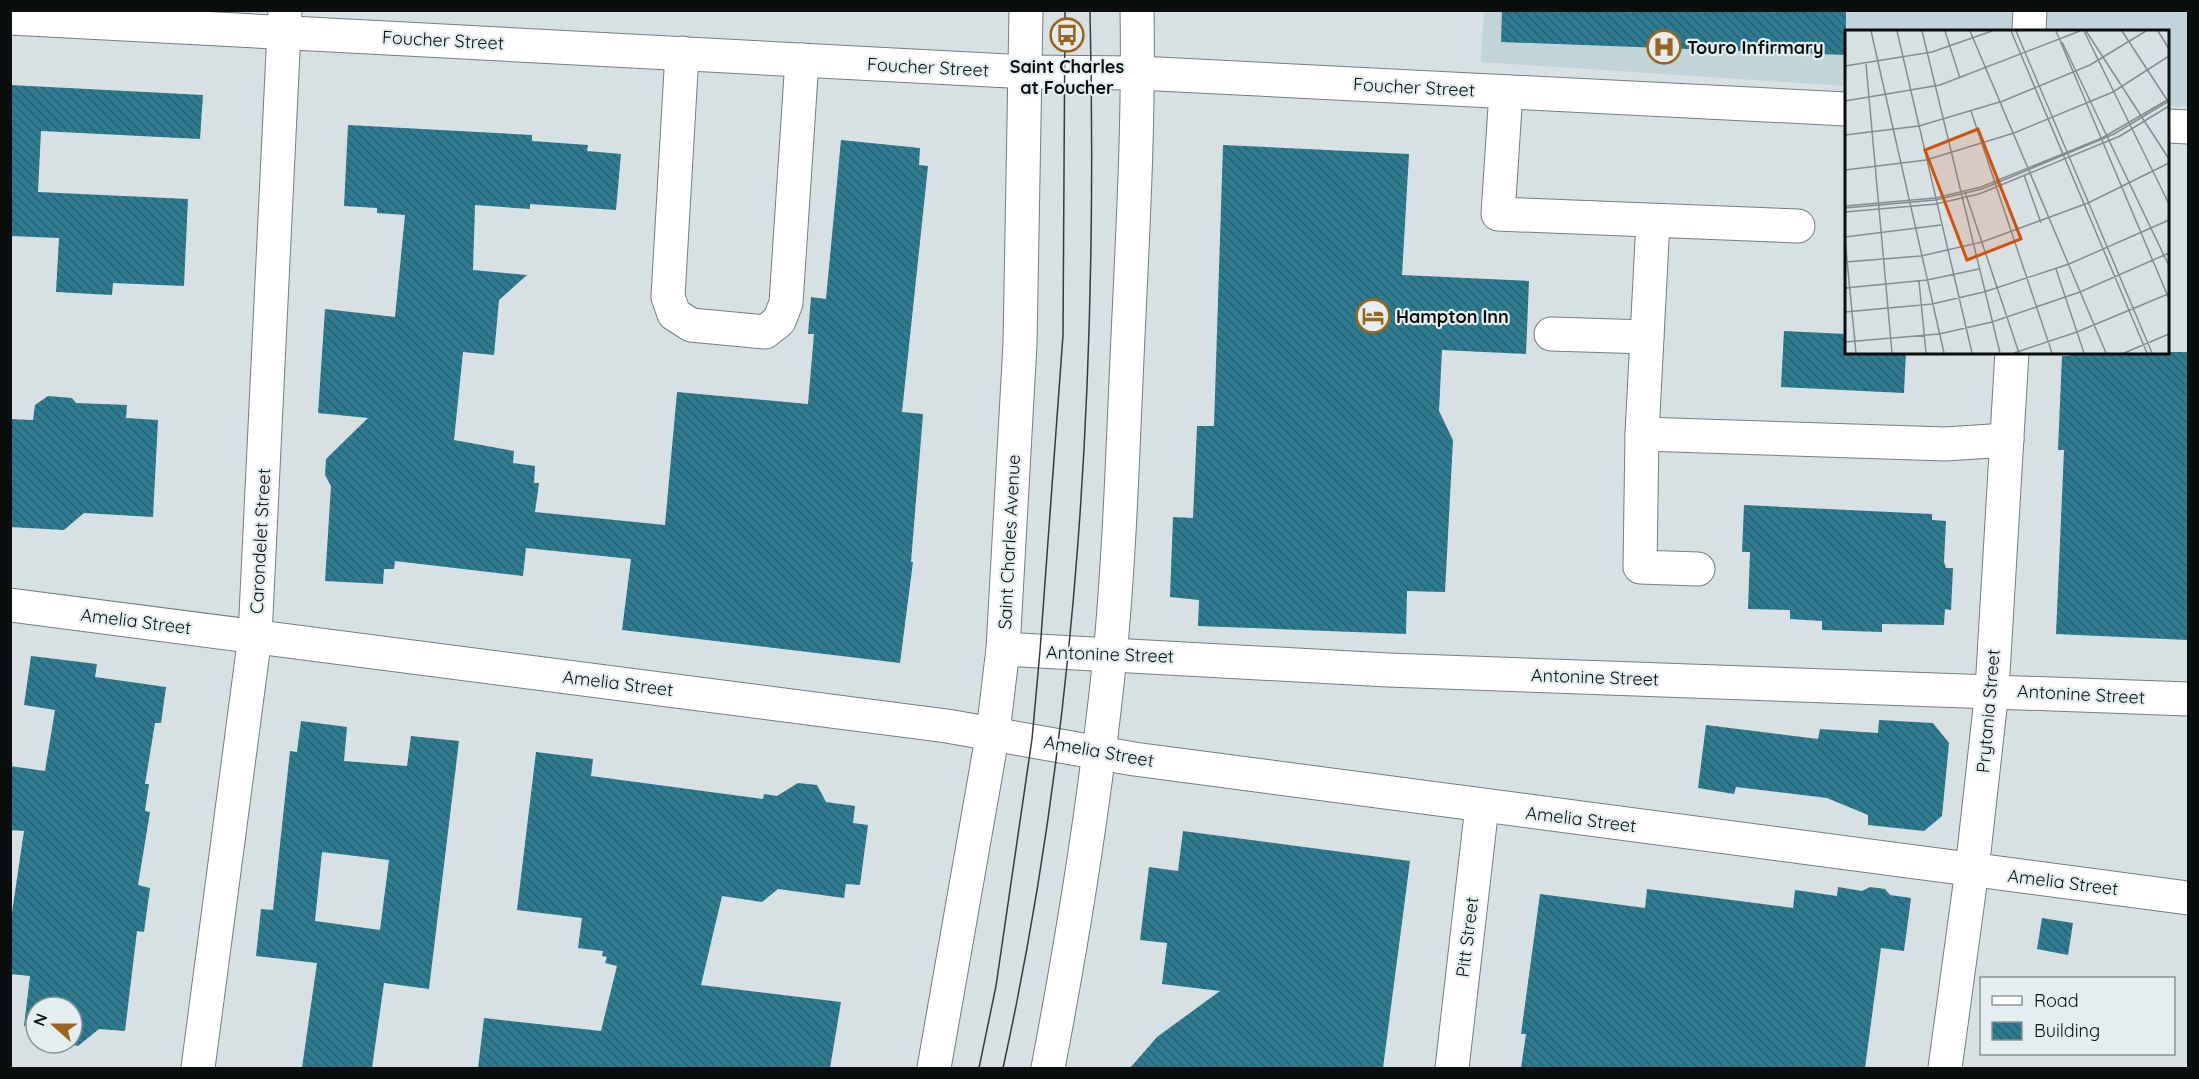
<svg xmlns="http://www.w3.org/2000/svg" width="2199" height="1079" viewBox="0 0 2199 1079" font-family="Quicksand,sans-serif">
	<style>
		.built { fill: #c2d4da }
		.building { fill: url(#building-back-hatch); fill-rule: evenodd }
		.lines { fill: none; stroke-linecap: round; stroke-linejoin: round }
		.minor-casing { stroke: #747d80; stroke-width: 35 }
		.major-casing { stroke: #747d80; stroke-width: 35 }
		.minor { stroke: #fff; stroke-width: 33 }
		.major { stroke: #fff; stroke-width: 33 }
		.tram { stroke: #373b3d; stroke-width: 1.5 }
		.labels { text-anchor: middle; dominant-baseline: central; stroke-width: 4.5; stroke-linejoin: round; paint-order: stroke }
		.street-label { font-size: 18px; fill: #0b0e0f; stroke: #e4edf0 }
		.poi-label { font-size: 18px; font-weight: bold; fill: #0b0e0f; stroke: #e4edf0; text-anchor: start }
		.inset-road { fill: none; stroke: #858c8e; stroke-width: 1.5 }
		.view { fill: #d2520c; fill-opacity: 0.15; stroke: #d2520c; stroke-width: 3 }
		.inset-edge { fill: none; stroke: #0b0e0f; stroke-width: 3 }
	</style>
	<defs>
		<pattern id="building-back-hatch" width="6" height="6" patternUnits="userSpaceOnUse" patternTransform="scale(1.5)"><rect width="6" height="6" fill="#2f7b8f"/><path d="M-1 5l2 2M0 0l6 6M5-1l2 2" fill="none" stroke="#266373"/></pattern>
	</defs>
	<rect width="100%" height="100%" fill="#d7e0e3"/>
	<path class="built" d="M 1484,11 L 2188,11 L 2188,107 L 2168,106 L 2168,32 L 1846,32 L 1846,86 L 1481,62 Z"/>
	<g class="building">
		<path d="M 1502,10 L 1846,10 L 1846,55 L 1501,42 Z"/>
		<path d="M 10,85 L 203,95 L 200,139 L 41,131 L 38,192 L 188,199 L 184,286 L 113,283 L 112,295 L 56,292 L 59,238 L 10,236 Z"/>
		<path d="M 348,125 L 532,135 L 532,141 L 588,145 L 587,151 L 621,154 L 616,210 L 530,204 L 530,209 L 475,205 L 473,270 L 527,275 L 499,300 L 494,355 L 463,352 L 454,440 L 514,451 L 513,463 L 535,466 L 534,483 L 539,483 L 535,512 L 665,525 L 677,392 L 808,404 L 814,334 L 808,334 L 811,297 L 826,299 L 841,140 L 920,148 L 919,165 L 928,166 L 902,412 L 923,414 L 911,562 L 913,562 L 900,663 L 622,630 L 631,559 L 526,548 L 523,576 L 395,561 L 394,569 L 384,569 L 383,584 L 325,581 L 331,486 L 325,475 L 326,459 L 368,418 L 318,413 L 325,309 L 395,317 L 405,215 L 377,213 L 377,208 L 344,206 Z"/>
		<path d="M 1223,145 L 1409,154 L 1402,275 L 1529,281 L 1526,354 L 1442,350 L 1439,411 L 1453,440 L 1445,592 L 1407,591 L 1406,634 L 1198,626 L 1199,600 L 1170,597 L 1173,517 L 1193,518 L 1197,426 L 1214,426 Z"/>
		<path d="M 1784,331 L 1846,334 L 1846,352 L 1906,352 L 1904,393 L 1781,387 Z"/>
		<path d="M 2069,352 L 2188,352 L 2188,640 L 2056,634 L 2064,450 L 2058,450 L 2062,356 L 2069,356 Z"/>
		<path d="M 48,396 L 72,398 L 76,403 L 127,405 L 126,418 L 158,420 L 153,517 L 84,513 L 64,530 L 10,527 L 10,419 L 33,420 L 35,405 Z"/>
		<path d="M 1744,505 L 1932,514 L 1932,520 L 1946,521 L 1944,562 L 1946,568 L 1953,568 L 1951,610 L 1945,609 L 1944,625 L 1882,624 L 1882,632 L 1822,630 L 1822,621 L 1790,619 L 1790,610 L 1748,609 L 1750,552 L 1742,552 Z"/>
		<path d="M 31,656 L 97,664 L 95,677 L 166,687 L 161,723 L 155,723 L 145,784 L 149,784 L 145,811 L 150,812 L 138,885 L 150,888 L 144,932 L 137,931 L 125,1031 L 99,1029 L 78,1046 L 63,1043 L 72,1043 L 72,1007 L 36,1007 L 36,1028 L 24,1026 L 30,976 L 10,974 L 10,926 L 24,831 L 10,830 L 10,766 L 45,771 L 55,710 L 24,705 Z"/>
		<path d="M 1879,720 L 1933,723 L 1949,743 L 1942,816 L 1924,831 L 1868,825 L 1868,815 L 1827,798 L 1736,787 L 1734,794 L 1698,788 L 1706,725 L 1818,739 L 1820,729 L 1878,733 Z"/>
		<path d="M 301,721 L 347,727 L 344,761 L 407,766 L 411,736 L 459,741 L 429,989 L 384,983 L 372,1068 L 302,1068 L 317,963 L 256,956 L 261,909 L 273,910 L 290,751 L 297,752 ZM 322,852 L 389,860 L 380,930 L 315,921 Z"/>
		<path d="M 536,752 L 593,759 L 591,776 L 763,799 L 764,794 L 777,796 L 798,783 L 817,785 L 826,802 L 855,806 L 853,823 L 868,825 L 860,885 L 846,884 L 844,898 L 778,889 L 762,902 L 722,896 L 701,985 L 841,1002 L 830,1068 L 478,1068 L 484,1018 L 601,1031 L 617,966 L 605,963 L 607,957 L 602,956 L 603,951 L 578,948 L 582,918 L 517,910 Z"/>
		<path d="M 1183,831 L 1410,861 L 1383,1068 L 1130,1068 L 1157,1037 L 1220,991 L 1162,984 L 1167,943 L 1140,940 L 1149,867 L 1178,871 Z"/>
		<path d="M 1838,887 L 1862,891 L 1870,887 L 1885,889 L 1890,895 L 1911,898 L 1904,951 L 1881,948 L 1865,1068 L 1521,1068 L 1526,1034 L 1521,1034 L 1540,894 L 1645,908 L 1647,889 L 1793,908 L 1795,890 L 1837,896 Z"/>
		<path d="M 2042,918 L 2073,923 L 2068,955 L 2037,949 Z"/>
	</g>
	<g class="lines">
		<defs>
			<g id="minor">
				<path d="M 10,18 L 1027,72 L 1138,73 L 1846,109"/>
				<path d="M 2029,32 L 2030,10"/>
				<path d="M 682,53 L 668,297 L 674,314 L 691,325 L 765,332 L 779,321 L 786,303 L 802,60"/>
				<path d="M 1506,92 L 1498,214 L 1798,226"/>
				<path d="M 2168,126 L 2188,127"/>
				<path d="M 1653,221 L 1642,434 L 1640,567 L 1698,569"/>
				<path d="M 1551,334 L 1647,337"/>
				<path d="M 1642,434 L 1945,444 L 2007,440"/>
				<path d="M 10,605 L 947,726 L 1134,759 L 2188,898"/>
				<path d="M 1003,649 L 1388,670 L 2188,699"/>
				<path d="M 198,1068 L 255,636 L 285,10"/>
				<path d="M 1452,1068 L 1482,806"/>
				<path d="M 1945,1068 L 1972,870 L 1992,690 L 2012,352"/>
			</g>
			<g id="major">
				<path d="M 934,1068 L 993,732 L 1003,649 L 1020,344 L 1026,10"/>
				<path d="M 1048,1068 C 1074,932 1096,794 1110,656 C 1120,550 1123,443 1128,336 C 1133,228 1139,119 1137,10"/>
			</g>
		</defs>
		<use href="#minor" class="minor-casing"/>
		<use href="#major" class="major-casing"/>
		<use href="#minor" class="minor"/>
		<use href="#major" class="major"/>
		<g class="tram">
			<path d="M 979,1068 L 996,986 L 1032,739 L 1040,651 L 1063,335 L 1065,10"/>
			<path d="M 1003,1068 C 1079,722 1098,364 1090,10"/>
		</g>
	</g>
	<defs>
		<symbol id="bus-ring" viewBox="-11 -11 22 22"><circle r="9.5" fill="#e4edf0" stroke="#9b651e" stroke-width="1.5"/><path d="M-5-6H5V4H4V6H2V4H-2V6H-4V4H-5ZM-3.5-4V0h7V-4ZM-3.5 1.2v1.5H-2V1.2ZM2 1.2v1.5H3.5V1.2Z" fill="#9b651e"/></symbol>
		<symbol id="hospital-ring" viewBox="-11 -11 22 22"><circle r="9.5" fill="#e4edf0" stroke="#9b651e" stroke-width="1.5"/><path d="M-5-5h3v3.5h4V-5h3V5h-3V1.5h-4V5h-3Z" fill="#9b651e"/></symbol>
		<symbol id="hotel-ring" viewBox="-11 -11 22 22"><circle r="9.5" fill="#e4edf0" stroke="#9b651e" stroke-width="1.5"/><path d="M-6-4.5h1.5V1H6V5H4.5V3h-9V5H-6ZM-4 0a1.8 1.8 0 1 1 3.6 0ZM.5 0V-2.5h3Q6-2.5 6 0Z" fill="#9b651e"/></symbol>
	</defs>
	<g fill-rule="evenodd">
		<use href="#bus-ring" x="1048" y="16" width="38" height="38"/>
		<use href="#hospital-ring" x="1645" y="28" width="38" height="38"/>
		<use href="#hotel-ring" x="1354" y="297" width="38" height="38"/>
	</g>
	<g class="labels">
		<g class="street-label">
			<text transform="translate(443 40) rotate(3)">Foucher Street</text>
			<text transform="translate(928 67) rotate(3)">Foucher Street</text>
			<text transform="translate(1414 87) rotate(3)">Foucher Street</text>
			<text transform="translate(260 541) rotate(-87)">Carondelet Street</text>
			<text transform="translate(1009 542) rotate(-87)">Saint Charles Avenue</text>
			<text transform="translate(136 621) rotate(7)">Amelia Street</text>
			<text transform="translate(1110 654) rotate(2)">Antonine Street</text>
			<text transform="translate(1595 677) rotate(2)">Antonine Street</text>
			<text transform="translate(618 683) rotate(7)">Amelia Street</text>
			<text transform="translate(2081 694) rotate(3)">Antonine Street</text>
			<text transform="translate(1988 711) rotate(-85)">Prytania Street</text>
			<text transform="translate(1099 751) rotate(10)">Amelia Street</text>
			<text transform="translate(1581 819) rotate(7)">Amelia Street</text>
			<text transform="translate(2063 882) rotate(7)">Amelia Street</text>
			<text transform="translate(1467 937) rotate(-83)">Pitt Street</text>
		</g>
		<g class="poi-label">
			<text x="1687" y="47">Touro Infirmary</text>
			<text x="1067" y="66" text-anchor="middle">Saint Charles<tspan x="1067" dy="21">at Foucher</tspan></text>
			<text x="1396" y="316">Hampton Inn</text>
		</g>
	</g>
	<g transform="translate(1845 30)">
		<rect width="324" height="324" fill="#d7e0e3"/>
		<path class="inset-road" d="M 26,1 L 99,323M 52,1 L 127,323M 77,1 L 155,323M 100,1 L 115,48M 125,1 L 261,323M 166,1 L 302,323M 171,1 L 307,323M 211,1 L 324,269M 239,1 L 324,174M 241,1 L 324,129M 277,1 L 324,73M 313,1 L 324,19M 217,12 L 324,236M 21,34 L 47,323M 0,36 L 87,22 L 147,1M 0,71 L 95,55 L 235,1M 126,81 L 207,323M 0,105 L 74,96 L 158,71 L 245,35 L 301,1M 0,140 L 81,130 L 169,103 L 268,62 L 324,26M 179,145 L 196,193M 120,162 L 174,323M 0,176 L 90,168 L 136,157 L 257,108 L 324,69M 0,178 L 90,170 L 137,159 L 269,104 L 324,71M 0,182 L 91,174 L 134,164 L 275,106 L 324,76M 0,207 L 96,195M 0,209 L 11,323M 0,232 L 76,226 L 137,212 L 243,173 L 324,133M 211,239 L 239,323M 74,251 L 81,323M 0,258 L 82,250 L 134,239M 0,282 L 87,274 L 139,262 L 224,234 L 324,190M 0,312 L 94,304 L 147,292 L 235,262 L 324,223M 169,323 L 232,302 L 323,264M 279,323 L 324,304"/>
		<path class="view" d="M 133,99 L 176,209 L 122,230 L 80,120 Z"/>
		<rect width="324" height="324" class="inset-edge"/>
	</g>
	<rect width="2199" height="1079" fill="none" stroke="#0b0e0f" stroke-width="24"/>
	<rect x="1980" y="977" width="195" height="78" fill="#e4edf0" stroke="#8d9496" stroke-width="1.5"/>
	<rect x="1992" y="996" width="30" height="9" fill="#ffffff" stroke="#8d9496" stroke-width="1.5"/>
	<text x="2034" y="1007" font-size="18" fill="#0b0e0f">Road</text>
	<rect x="1992" y="1022" width="30" height="18" fill="url(#building-back-hatch)" stroke="#8d9496" stroke-width="1.5"/>
	<text x="2034" y="1037" font-size="18" fill="#0b0e0f">Building</text>
	<g transform="translate(54 1025) rotate(291)"><circle r="28" fill="#e4edf0" stroke="#8d9496" stroke-width="1.5"/>
	<path d="M0-4.5L10 22L0 15L-10 22Z" fill="#9b651e"/>
	<text y="-9" font-size="16" font-weight="bold" text-anchor="middle" fill="#0b0e0f">N</text>
	</g>
</svg>
